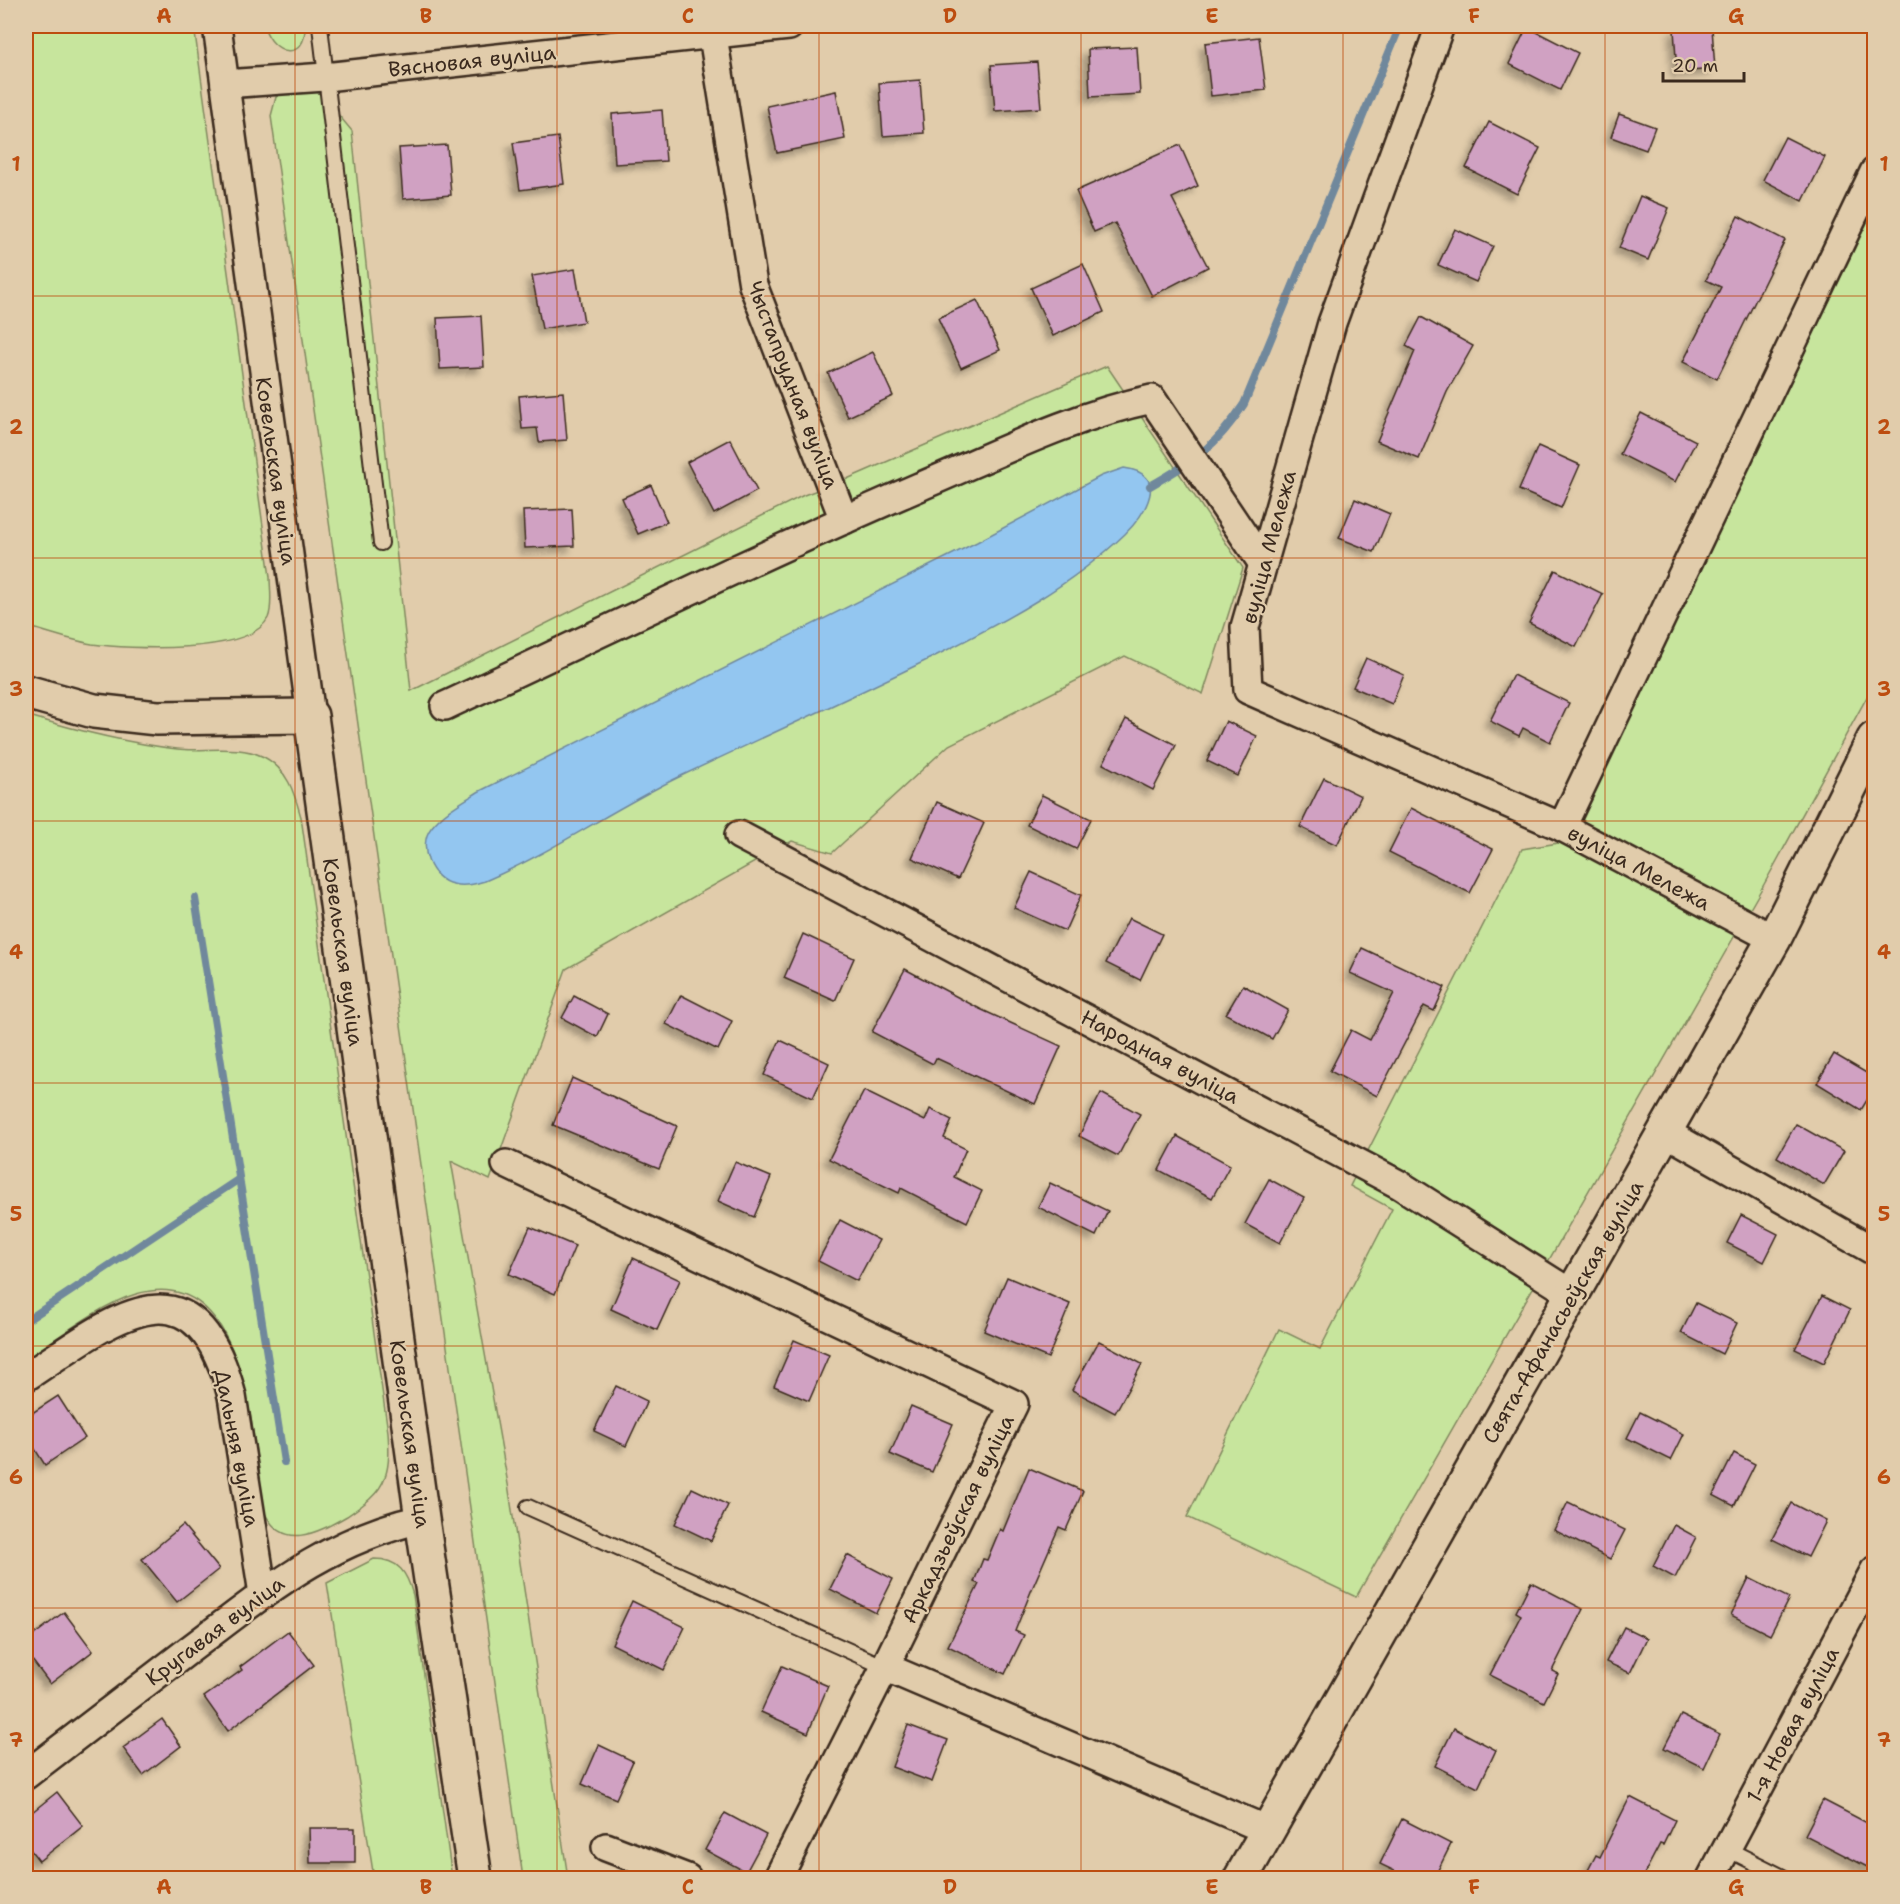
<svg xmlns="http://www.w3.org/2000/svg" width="1900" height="1904" viewBox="0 0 1900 1904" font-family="'Shantell Sans',sans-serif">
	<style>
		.green { fill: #c7e59d; stroke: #81885e; stroke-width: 1.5 }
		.water { fill: #93c6f0; stroke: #70889c; stroke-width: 1.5 }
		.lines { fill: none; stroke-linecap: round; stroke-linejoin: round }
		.stream { stroke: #70889c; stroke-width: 8 }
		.building { fill: #d0a1c2; stroke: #3b2a1e; stroke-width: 1.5; filter: url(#shadow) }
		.lane-casing { stroke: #3b2a1e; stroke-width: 18 }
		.street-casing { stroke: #3b2a1e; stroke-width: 32 }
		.secondary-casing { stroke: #3b2a1e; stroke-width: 38 }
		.lane { stroke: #e1ccab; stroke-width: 14 }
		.street { stroke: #e1ccab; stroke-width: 27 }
		.secondary { stroke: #e1ccab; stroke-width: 33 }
		.grid { fill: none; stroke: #bd4d10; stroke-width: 1.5; stroke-opacity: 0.55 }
		.labels { text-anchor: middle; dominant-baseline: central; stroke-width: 4.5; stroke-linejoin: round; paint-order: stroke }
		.street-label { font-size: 21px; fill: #3b2a1e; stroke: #e1ccab }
		.neatline { fill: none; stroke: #bd4d10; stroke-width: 2 }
		.grid-label { font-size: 20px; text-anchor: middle; font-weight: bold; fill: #bd4d10 }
	</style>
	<defs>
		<filter id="shadow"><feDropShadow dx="-5.5" dy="5.5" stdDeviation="3" flood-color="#0004"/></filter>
	</defs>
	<rect width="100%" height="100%" fill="#e1ccab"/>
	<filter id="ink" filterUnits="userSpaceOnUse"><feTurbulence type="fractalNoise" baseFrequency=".0167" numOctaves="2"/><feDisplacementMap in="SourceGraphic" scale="12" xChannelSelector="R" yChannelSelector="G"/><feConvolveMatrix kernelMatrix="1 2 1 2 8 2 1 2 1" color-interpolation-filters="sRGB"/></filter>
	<g filter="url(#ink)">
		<g class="green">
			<path d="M 26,26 L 194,26 L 270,577 C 270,589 273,607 268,618 C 250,655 127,649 92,644 C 70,640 47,632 26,626 Z"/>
			<path d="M 264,26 L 305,26 C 306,62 273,56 264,26 Z"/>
			<path d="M 310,88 L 322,95 L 352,131 L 411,691 L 804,495 L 847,479 L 1107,366 L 1243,568 L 1203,694 L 1125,656 L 949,745 L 832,853 L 792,841 L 566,969 L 490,1180 L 451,1161 L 508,1484 L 568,1878 L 523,1878 L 271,116 L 276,97 L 287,90 Z"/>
			<path d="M 1874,208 L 1874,684 L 1762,888 L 1356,1597 L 1187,1517 L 1279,1329 L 1320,1349 L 1392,1209 L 1350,1186 L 1522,849 L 1570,841 Z"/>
			<path d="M 26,715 C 75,730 126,743 177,749 C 204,752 239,744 264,757 C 288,770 294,792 301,817 L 388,1432 C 389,1447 390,1463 385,1477 C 379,1495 362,1506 347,1516 C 316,1534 281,1552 263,1509 C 253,1439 247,1262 136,1294 C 99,1305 58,1338 26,1359 Z"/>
			<path d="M 374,1559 C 399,1559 407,1573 413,1595 L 452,1878 L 374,1878 L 327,1583 Z"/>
		</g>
		<path class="water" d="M 1124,468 C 1171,474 1145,514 1125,534 C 1072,585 1005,621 939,654 C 854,697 767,735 681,776 C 614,808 553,852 485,881 C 475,884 464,887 453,884 C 431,880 417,846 431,828 C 443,812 462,802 478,792 L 977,542 L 1101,476 Z"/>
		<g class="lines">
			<g class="stream">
				<path d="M 1150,486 C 1194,461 1216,447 1244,404 L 1400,26"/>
				<path d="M 195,898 L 284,1462"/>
				<path d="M 26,1321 L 239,1179"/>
			</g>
		</g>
		<g class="building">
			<path d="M 1527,27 L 1578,53 L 1560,90 L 1509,64 Z"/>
			<path d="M 1712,28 L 1715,69 L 1677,72 L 1674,30 Z"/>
			<path d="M 1259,37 L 1266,90 L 1211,96 L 1205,43 Z"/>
			<path d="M 1137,47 L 1140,94 L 1090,97 L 1088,49 Z"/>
			<path d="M 1037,62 L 1041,108 L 995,111 L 991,65 Z"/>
			<path d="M 920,80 L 924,133 L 883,136 L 879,83 Z"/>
			<path d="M 836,91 L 845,139 L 777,153 L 767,106 Z"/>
			<path d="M 662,110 L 666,161 L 615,164 L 612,114 Z"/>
			<path d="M 1619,114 L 1655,127 L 1646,150 L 1611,137 Z"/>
			<path d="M 1489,122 L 1540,148 L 1517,194 L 1466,168 Z"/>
			<path d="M 558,137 L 564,184 L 520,190 L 513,143 Z"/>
			<path d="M 1785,137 L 1825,157 L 1803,201 L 1763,180 Z"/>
			<path d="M 447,145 L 451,195 L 403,199 L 399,148 Z"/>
			<path d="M 1180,145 L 1198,186 L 1172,198 L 1208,267 L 1152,296 L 1115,223 L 1094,232 L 1076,191 Z"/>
			<path d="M 1640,196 L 1669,208 L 1648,260 L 1619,248 Z"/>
			<path d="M 1738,216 L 1785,240 L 1717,379 L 1683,362 L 1721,287 L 1706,280 Z"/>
			<path d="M 1455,229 L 1493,246 L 1476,282 L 1438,265 Z"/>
			<path d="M 1083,264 L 1104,312 L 1053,336 L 1031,288 Z"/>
			<path d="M 575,269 L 584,322 L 542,329 L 532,276 Z"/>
			<path d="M 977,300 L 1000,350 L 961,368 L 938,318 Z"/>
			<path d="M 481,316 L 484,367 L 440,369 L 437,318 Z"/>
			<path d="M 1421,317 L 1473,346 L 1447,392 L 1419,459 L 1377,441 L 1415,351 L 1406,346 Z"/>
			<path d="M 873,352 L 893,396 L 848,417 L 828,373 Z"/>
			<path d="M 563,392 L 567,440 L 539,442 L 537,428 L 522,429 L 519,396 Z"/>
			<path d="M 1641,413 L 1696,441 L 1675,482 L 1620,454 Z"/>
			<path d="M 730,439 L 757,491 L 714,514 L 687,462 Z"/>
			<path d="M 1538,446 L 1580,465 L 1561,508 L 1519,490 Z"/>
			<path d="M 651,485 L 667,522 L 638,534 L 622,498 Z"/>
			<path d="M 1355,499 L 1390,514 L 1374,552 L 1339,538 Z"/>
			<path d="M 572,509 L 574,546 L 525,548 L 523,511 Z"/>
			<path d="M 1555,570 L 1603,594 L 1576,647 L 1529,623 Z"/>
			<path d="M 1366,658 L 1404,675 L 1392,704 L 1353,687 Z"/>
			<path d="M 1513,675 L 1569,703 L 1550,742 L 1523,728 L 1519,736 L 1490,721 Z"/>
			<path d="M 1126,719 L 1176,745 L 1153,790 L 1103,764 Z"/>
			<path d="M 1226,721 L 1257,736 L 1238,776 L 1207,761 Z"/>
			<path d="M 1324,778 L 1361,796 L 1337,845 L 1300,827 Z"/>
			<path d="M 1042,795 L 1091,819 L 1076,849 L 1027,825 Z"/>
			<path d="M 937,802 L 984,823 L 958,879 L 912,858 Z"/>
			<path d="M 1411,808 L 1493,849 L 1470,893 L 1389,852 Z"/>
			<path d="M 1031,872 L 1081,895 L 1065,931 L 1014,908 Z"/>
			<path d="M 1129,918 L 1162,934 L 1140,980 L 1106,963 Z"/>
			<path d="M 803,934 L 854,958 L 835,1001 L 784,978 Z"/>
			<path d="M 1362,948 L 1445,987 L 1434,1011 L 1424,1006 L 1377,1096 L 1330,1071 L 1351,1030 L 1370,1040 L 1394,993 L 1350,973 Z"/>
			<path d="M 905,969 L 980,1009 L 1061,1046 L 1035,1104 L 936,1058 L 933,1064 L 872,1032 Z"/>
			<path d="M 1243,985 L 1288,1010 L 1272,1039 L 1226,1014 Z"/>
			<path d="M 681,995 L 732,1021 L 718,1050 L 666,1024 Z"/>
			<path d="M 574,996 L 608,1014 L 597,1037 L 562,1018 Z"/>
			<path d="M 780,1040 L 829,1063 L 813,1098 L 764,1075 Z"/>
			<path d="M 1834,1054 L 1875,1078 L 1875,1087 L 1861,1110 L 1817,1083 Z"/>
			<path d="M 572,1078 L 677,1126 L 659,1169 L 553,1125 Z"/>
			<path d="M 864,1091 L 925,1121 L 930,1109 L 952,1120 L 944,1138 L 966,1149 L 954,1177 L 982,1191 L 967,1222 L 901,1188 L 899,1193 L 829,1159 Z"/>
			<path d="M 1101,1093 L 1140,1114 L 1118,1156 L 1079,1136 Z"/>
			<path d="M 1796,1124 L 1844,1151 L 1824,1185 L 1777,1157 Z"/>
			<path d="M 1177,1136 L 1230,1165 L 1212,1198 L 1159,1170 Z"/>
			<path d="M 735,1162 L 771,1177 L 754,1217 L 718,1201 Z"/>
			<path d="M 1269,1179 L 1304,1198 L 1280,1243 L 1245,1224 Z"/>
			<path d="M 1050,1183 L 1108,1211 L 1096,1236 L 1038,1207 Z"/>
			<path d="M 1741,1215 L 1778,1234 L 1764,1262 L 1727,1243 Z"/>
			<path d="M 840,1220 L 879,1240 L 857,1281 L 818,1261 Z"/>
			<path d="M 530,1227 L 575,1246 L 555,1294 L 509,1274 Z"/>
			<path d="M 633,1258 L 680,1280 L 657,1330 L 611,1309 Z"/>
			<path d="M 1007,1277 L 1070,1304 L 1048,1358 L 984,1331 Z"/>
			<path d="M 1822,1296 L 1850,1310 L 1824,1363 L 1795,1349 Z"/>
			<path d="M 1696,1303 L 1737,1323 L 1722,1354 L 1681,1333 Z"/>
			<path d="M 794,1340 L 829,1355 L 809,1401 L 774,1386 Z"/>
			<path d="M 1099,1341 L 1142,1364 L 1115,1413 L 1072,1390 Z"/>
			<path d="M 616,1386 L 647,1401 L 626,1446 L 594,1431 Z"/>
			<path d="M 58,1396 L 85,1438 L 45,1465 L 26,1435 L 26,1417 Z"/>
			<path d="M 911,1406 L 953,1424 L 932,1472 L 890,1454 Z"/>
			<path d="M 1640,1412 L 1684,1434 L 1671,1460 L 1627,1438 Z"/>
			<path d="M 1734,1453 L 1755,1464 L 1734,1506 L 1713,1495 Z"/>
			<path d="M 1029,1468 L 1083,1491 L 1066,1530 L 1059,1527 L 1032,1589 L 1015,1631 L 1024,1635 L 1005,1674 L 948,1646 L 979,1584 L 974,1582 L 983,1559 L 987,1560 L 1000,1529 L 1003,1531 Z"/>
			<path d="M 692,1488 L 728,1505 L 711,1541 L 675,1524 Z"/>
			<path d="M 1568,1502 L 1625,1530 L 1610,1559 L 1554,1530 Z"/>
			<path d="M 1791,1503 L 1826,1521 L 1808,1557 L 1772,1539 Z"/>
			<path d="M 183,1525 L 219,1569 L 177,1602 L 142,1559 Z"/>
			<path d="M 1674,1525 L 1696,1537 L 1675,1578 L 1653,1566 Z"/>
			<path d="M 847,1555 L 893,1579 L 876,1613 L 830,1589 Z"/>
			<path d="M 1749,1578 L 1789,1598 L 1770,1635 L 1731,1615 Z"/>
			<path d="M 1531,1582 L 1583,1609 L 1552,1671 L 1558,1674 L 1544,1702 L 1490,1675 L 1521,1615 L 1516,1612 Z"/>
			<path d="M 632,1601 L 685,1627 L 664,1670 L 612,1644 Z"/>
			<path d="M 64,1612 L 93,1651 L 50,1684 L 26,1652 L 26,1641 Z"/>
			<path d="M 1624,1627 L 1647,1638 L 1630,1673 L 1606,1662 Z"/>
			<path d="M 288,1631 L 314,1665 L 228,1731 L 204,1697 L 242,1670 L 240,1667 Z"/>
			<path d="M 782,1666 L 828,1686 L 808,1733 L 761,1712 Z"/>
			<path d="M 1681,1715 L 1720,1734 L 1704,1768 L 1664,1748 Z"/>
			<path d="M 162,1719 L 181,1746 L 143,1775 L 123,1748 Z"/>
			<path d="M 908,1725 L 948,1740 L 932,1782 L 892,1767 Z"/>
			<path d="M 1454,1728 L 1496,1750 L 1478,1788 L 1435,1766 Z"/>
			<path d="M 599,1745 L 633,1761 L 616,1799 L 582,1784 Z"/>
			<path d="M 57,1792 L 83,1826 L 39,1861 L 26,1844 L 26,1817 Z"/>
			<path d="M 1630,1797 L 1675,1820 L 1663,1845 L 1660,1844 L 1642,1878 L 1584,1878 L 1596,1855 L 1600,1857 Z"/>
			<path d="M 1823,1800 L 1875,1827 L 1875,1871 L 1805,1835 Z"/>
			<path d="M 725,1813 L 766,1835 L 746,1872 L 705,1850 Z"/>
			<path d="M 1402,1819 L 1451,1844 L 1434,1878 L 1409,1878 L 1380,1864 Z"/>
			<path d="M 309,1828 L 355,1828 L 355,1863 L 310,1863 Z"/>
		</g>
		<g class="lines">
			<defs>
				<g id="lane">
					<path d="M 320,26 L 381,543"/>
					<path d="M 528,1507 L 885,1667"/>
					<path d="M 1727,1849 L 1785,1878"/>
				</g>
				<g id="street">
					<path d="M 217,26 L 311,716"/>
					<path d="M 1440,26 L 1332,323 L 1245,627 L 1248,690 L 1562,827 L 1774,939"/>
					<path d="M 713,36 L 753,285 L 844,520"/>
					<path d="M 225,84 L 325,77 L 789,26"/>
					<path d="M 445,706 C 603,632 759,556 919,487 C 995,455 1071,416 1152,399 L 1263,564"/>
					<path d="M 1562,827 L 1874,172"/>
					<path d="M 739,835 L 1400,1185 L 1572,1294"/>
					<path d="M 1665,1132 L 1874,1251"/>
					<path d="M 506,1164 L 1014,1404 L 885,1667 L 1267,1830"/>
					<path d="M 26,1377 C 110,1322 194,1248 232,1396 L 263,1594"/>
					<path d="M 26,1775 C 80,1733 135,1692 189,1650 C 265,1593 326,1540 422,1519"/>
					<path d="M 606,1847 L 687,1878"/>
					<path d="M 778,1878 L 885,1667"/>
					<path d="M 1711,1878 L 1874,1571"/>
				</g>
				<g id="secondary">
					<path d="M 26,692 L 94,711 L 157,718 L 311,716 L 422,1519 L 475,1878"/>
					<path d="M 1241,1878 L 1774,939 L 1874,739"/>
				</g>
			</defs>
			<use href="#lane" class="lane-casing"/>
			<use href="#street" class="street-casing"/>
			<use href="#secondary" class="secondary-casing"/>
			<use href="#lane" class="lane"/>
			<use href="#street" class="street"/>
			<use href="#secondary" class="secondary"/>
		</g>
	</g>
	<path class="grid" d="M 295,26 L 295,1878M 557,26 L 557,1878M 819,26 L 819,1878M 1081,26 L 1081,1878M 1343,26 L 1343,1878M 1605,26 L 1605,1878M 26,296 L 1874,296M 26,558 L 1874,558M 26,821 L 1874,821M 26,1083 L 1874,1083M 26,1346 L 1874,1346M 26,1608 L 1874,1608"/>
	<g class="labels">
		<g class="street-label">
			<text transform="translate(472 61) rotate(-6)">Вясновая вуліца</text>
			<text transform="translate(793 385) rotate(69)">Чыстапрудная вуліца</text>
			<text transform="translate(276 471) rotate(82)">Ковельская вуліца</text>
			<text transform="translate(1269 547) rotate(-75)">вуліца Мележа</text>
			<text transform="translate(1639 868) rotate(28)">вуліца Мележа</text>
			<text transform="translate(343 952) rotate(82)">Ковельская вуліца</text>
			<text transform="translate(1160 1057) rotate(28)">Народная вуліца</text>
			<text transform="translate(1563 1312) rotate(-60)">Свята-Афанасьеўская вуліца</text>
			<text transform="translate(410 1434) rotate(82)">Ковельская вуліца</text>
			<text transform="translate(237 1448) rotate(79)">Дальняя вуліца</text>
			<text transform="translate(958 1519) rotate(-64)">Аркадзьеўская вуліца</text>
			<text transform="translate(215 1631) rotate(-37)">Кругавая вуліца</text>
			<text transform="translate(1793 1725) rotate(-62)">1-я Новая вуліца</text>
		</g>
	</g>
	<rect width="1900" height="1904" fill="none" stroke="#e1ccab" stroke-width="66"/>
	<path d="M1663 72v9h81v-9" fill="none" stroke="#3b2a1e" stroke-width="3"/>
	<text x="1672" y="72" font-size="18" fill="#3b2a1e" stroke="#e1ccab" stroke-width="4.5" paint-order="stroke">20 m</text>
	<rect x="33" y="33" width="1834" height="1838" class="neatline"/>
	<g class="grid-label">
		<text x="164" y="23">A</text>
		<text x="426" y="23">B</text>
		<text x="688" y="23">C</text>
		<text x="950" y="23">D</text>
		<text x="1212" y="23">E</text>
		<text x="1474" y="23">F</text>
		<text x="1736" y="23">G</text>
		<text x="16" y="171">1</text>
		<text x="1884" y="171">1</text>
		<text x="16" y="434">2</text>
		<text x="1884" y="434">2</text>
		<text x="16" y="696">3</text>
		<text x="1884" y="696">3</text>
		<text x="16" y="959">4</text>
		<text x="1884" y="959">4</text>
		<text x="16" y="1221">5</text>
		<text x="1884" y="1221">5</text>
		<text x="16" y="1484">6</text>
		<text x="1884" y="1484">6</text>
		<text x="16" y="1747">7</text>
		<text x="1884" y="1747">7</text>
		<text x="164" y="1894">A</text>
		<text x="426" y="1894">B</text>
		<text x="688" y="1894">C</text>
		<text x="950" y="1894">D</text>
		<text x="1212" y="1894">E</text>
		<text x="1474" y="1894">F</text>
		<text x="1736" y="1894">G</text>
	</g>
</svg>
